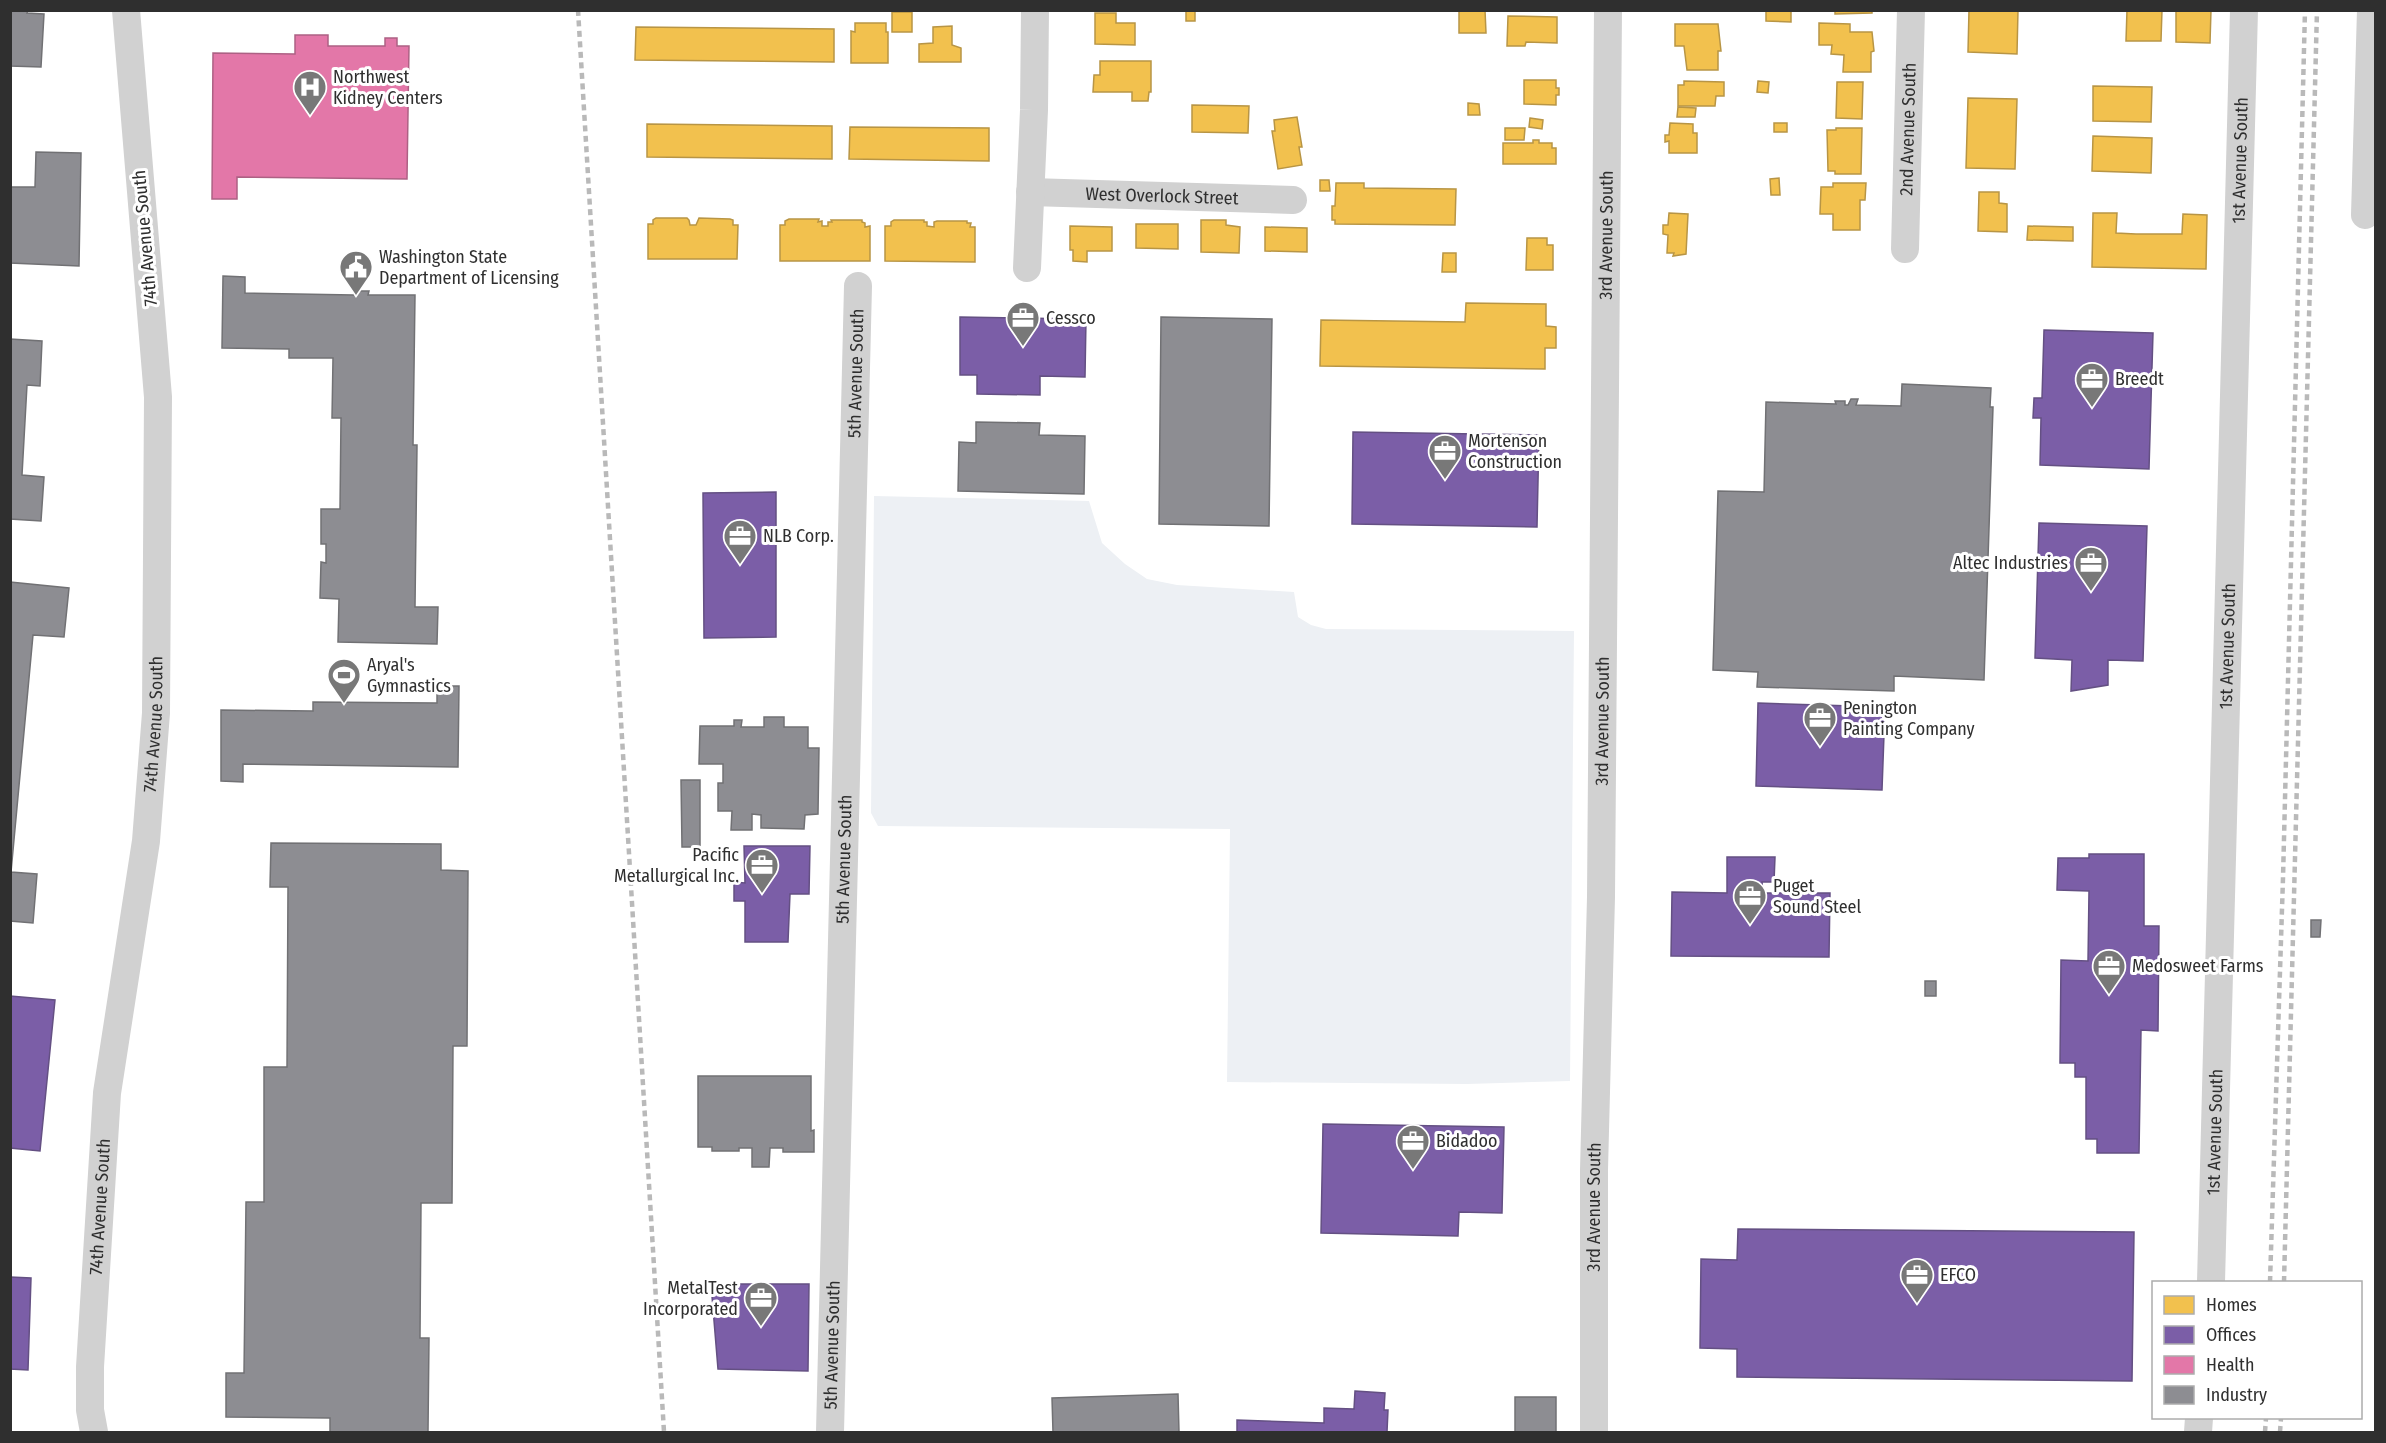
<svg xmlns="http://www.w3.org/2000/svg" width="2386" height="1443" viewBox="0 0 2386 1443" font-family="'Fira Sans Condensed',sans-serif">
	<style>
		.green { fill: #edf0f4 }
		.homes { fill: #f2c14e; stroke: #b89545; stroke-width: 1.5 }
		.offices { fill: #7b5ea7; stroke: #645083; stroke-width: 1.5 }
		.health { fill: #e377a8; stroke: #ad6184; stroke-width: 1.5 }
		.industry { fill: #8d8d92; stroke: #717174; stroke-width: 1.5 }
		.lines { fill: none; stroke-linecap: round; stroke-linejoin: round }
		.minor { stroke: #d1d1d1; stroke-width: 28 }
		.rail { stroke: #b9b9b9; stroke-width: 4.5; stroke-dasharray: 6 4.5; stroke-linecap: butt }
		.labels { text-anchor: middle; dominant-baseline: central; stroke-width: 6; stroke-linejoin: round; paint-order: stroke }
		.poi-label { font-size: 18px; fill: #2f2f2f; stroke: #fff; text-anchor: start }
		.street-label { font-size: 18px; fill: #2f2f2f; stroke: #fff }
	</style>
	<rect width="100%" height="100%" fill="#fff"/>
	<path class="green" d="M 874,496 L 1089,501 L 1102,543 L 1125,564 L 1147,579 L 1177,585 L 1294,592 L 1298,617 L 1311,625 L 1326,629 L 1574,631 L 1570,1081 L 1467,1084 L 1227,1082 L 1230,829 L 878,826 L 871,813 Z"/>
	<g class="homes">
		<rect x="1186" y="10" width="9" height="11"/>
		<path d="M 1459,10 L 1485,10 L 1486,33 L 1459,33 Z"/>
		<path d="M 1766,10 L 1791,10 L 1791,22 L 1766,21 Z"/>
		<path d="M 1835,10 L 1872,10 L 1872,13 L 1835,14 Z"/>
		<path d="M 1969,10 L 2018,10 L 2017,54 L 1968,52 Z"/>
		<path d="M 2127,10 L 2162,10 L 2161,41 L 2126,41 Z"/>
		<path d="M 2176,10 L 2211,10 L 2210,43 L 2176,42 Z"/>
		<rect x="892" y="12" width="20" height="20"/>
		<path d="M 1095,13 L 1116,13 L 1116,23 L 1135,23 L 1135,45 L 1095,44 Z"/>
		<path d="M 1508,16 L 1557,17 L 1557,43 L 1526,42 L 1525,46 L 1507,46 Z"/>
		<path d="M 855,23 L 886,23 L 886,32 L 888,32 L 888,63 L 851,63 L 851,31 L 855,32 Z"/>
		<path d="M 1819,23 L 1850,24 L 1850,32 L 1872,32 L 1874,51 L 1871,52 L 1871,72 L 1843,72 L 1844,55 L 1831,54 L 1832,45 L 1819,45 Z"/>
		<path d="M 1675,24 L 1718,24 L 1721,51 L 1718,51 L 1718,70 L 1687,70 L 1684,46 L 1675,46 Z"/>
		<path d="M 952,26 L 952,45 L 961,48 L 961,62 L 919,62 L 919,44 L 933,43 L 933,27 Z"/>
		<path d="M 636,27 L 834,29 L 834,62 L 635,60 Z"/>
		<path d="M 1100,61 L 1151,61 L 1151,92 L 1149,92 L 1148,101 L 1132,101 L 1132,92 L 1093,92 L 1094,75 L 1100,75 Z"/>
		<path d="M 1524,80 L 1556,80 L 1556,88 L 1559,88 L 1559,95 L 1556,95 L 1556,105 L 1524,104 Z"/>
		<path d="M 1684,81 L 1724,82 L 1724,96 L 1716,96 L 1715,106 L 1678,106 L 1678,85 L 1684,85 Z"/>
		<path d="M 1758,81 L 1769,82 L 1768,93 L 1757,92 Z"/>
		<path d="M 1837,82 L 1863,82 L 1862,119 L 1836,118 Z"/>
		<path d="M 2093,86 L 2152,87 L 2151,122 L 2093,121 Z"/>
		<path d="M 1968,98 L 2017,99 L 2015,169 L 1966,168 Z"/>
		<path d="M 1468,103 L 1479,104 L 1480,115 L 1468,115 Z"/>
		<path d="M 1192,105 L 1249,106 L 1248,133 L 1192,132 Z"/>
		<path d="M 1678,107 L 1696,108 L 1695,117 L 1677,117 Z"/>
		<path d="M 1297,117 L 1302,147 L 1299,147 L 1302,165 L 1278,169 L 1272,131 L 1275,131 L 1274,120 Z"/>
		<path d="M 1530,118 L 1543,120 L 1542,129 L 1529,127 Z"/>
		<path d="M 1670,123 L 1693,124 L 1693,133 L 1697,133 L 1697,153 L 1669,153 L 1669,141 L 1665,142 L 1665,135 L 1669,135 Z"/>
		<rect x="1774" y="123" width="13" height="9"/>
		<path d="M 647,124 L 832,126 L 832,159 L 647,157 Z"/>
		<path d="M 850,127 L 989,128 L 989,161 L 849,159 Z"/>
		<path d="M 1505,128 L 1525,128 L 1524,140 L 1505,140 Z"/>
		<path d="M 1836,128 L 1862,128 L 1861,174 L 1835,174 L 1835,171 L 1828,171 L 1827,130 L 1836,130 Z"/>
		<path d="M 2093,136 L 2152,138 L 2151,173 L 2092,171 Z"/>
		<path d="M 1533,140 L 1539,140 L 1539,143 L 1552,143 L 1552,148 L 1556,148 L 1556,164 L 1503,164 L 1503,143 L 1533,143 Z"/>
		<path d="M 1779,178 L 1780,195 L 1771,195 L 1770,179 Z"/>
		<path d="M 1320,180 L 1329,180 L 1330,191 L 1320,191 Z"/>
		<path d="M 1336,183 L 1364,183 L 1364,188 L 1456,189 L 1455,225 L 1335,224 L 1335,220 L 1332,220 L 1332,206 L 1335,206 Z"/>
		<path d="M 1833,183 L 1866,183 L 1865,200 L 1860,200 L 1860,230 L 1833,230 L 1833,214 L 1820,214 L 1821,187 L 1833,187 Z"/>
		<path d="M 1979,192 L 1999,192 L 1999,203 L 2007,204 L 2007,232 L 1978,231 Z"/>
		<path d="M 1669,213 L 1688,214 L 1686,254 L 1673,256 L 1674,253 L 1667,253 L 1668,235 L 1663,234 L 1663,225 L 1668,225 Z"/>
		<path d="M 2093,213 L 2117,213 L 2116,233 L 2136,234 L 2182,234 L 2183,214 L 2207,215 L 2206,269 L 2092,267 Z"/>
		<path d="M 656,218 L 687,218 L 689,220 L 690,225 L 696,225 L 699,218 L 730,219 L 733,220 L 733,225 L 738,225 L 737,259 L 648,259 L 648,224 L 653,224 L 653,220 Z"/>
		<path d="M 789,219 L 819,219 L 818,222 L 822,221 L 822,226 L 828,226 L 828,222 L 832,222 L 831,220 L 862,220 L 862,222 L 865,223 L 865,227 L 870,226 L 870,261 L 780,261 L 780,225 L 785,225 L 785,221 Z"/>
		<path d="M 894,220 L 924,220 L 924,222 L 927,222 L 927,226 L 934,227 L 934,222 L 937,221 L 967,221 L 967,223 L 971,223 L 970,227 L 975,227 L 975,262 L 885,261 L 885,226 L 891,226 L 891,222 Z"/>
		<path d="M 1201,220 L 1226,220 L 1226,225 L 1240,227 L 1239,253 L 1201,252 Z"/>
		<path d="M 1136,224 L 1178,224 L 1178,249 L 1136,248 Z"/>
		<path d="M 1070,226 L 1112,227 L 1112,251 L 1087,251 L 1087,262 L 1073,261 L 1073,250 L 1070,250 Z"/>
		<path d="M 2028,226 L 2073,227 L 2073,241 L 2027,240 Z"/>
		<path d="M 1265,227 L 1307,228 L 1307,252 L 1265,251 Z"/>
		<path d="M 1527,238 L 1547,238 L 1547,245 L 1553,245 L 1553,270 L 1526,270 Z"/>
		<path d="M 1443,253 L 1456,253 L 1456,272 L 1442,272 Z"/>
		<path d="M 1466,303 L 1546,304 L 1546,326 L 1556,327 L 1556,348 L 1545,348 L 1545,369 L 1320,366 L 1321,320 L 1465,322 Z"/>
	</g>
	<g class="offices">
		<path d="M 960,317 L 1086,319 L 1085,377 L 1040,376 L 1040,395 L 977,394 L 977,375 L 960,375 Z"/>
		<path d="M 2044,330 L 2153,333 L 2149,469 L 2040,465 L 2041,418 L 2033,418 L 2034,398 L 2042,398 Z"/>
		<path d="M 1353,432 L 1539,435 L 1537,527 L 1352,524 Z"/>
		<path d="M 776,492 L 776,637 L 704,638 L 703,493 Z"/>
		<path d="M 2039,523 L 2147,526 L 2143,661 L 2108,660 L 2108,685 L 2071,691 L 2072,660 L 2035,658 Z"/>
		<path d="M 1758,703 L 1885,707 L 1882,790 L 1756,786 Z"/>
		<path d="M 744,846 L 810,846 L 809,894 L 790,894 L 788,942 L 745,942 L 745,901 L 734,901 L 734,882 L 745,883 Z"/>
		<path d="M 2089,854 L 2144,854 L 2144,926 L 2159,926 L 2158,1031 L 2141,1030 L 2139,1153 L 2097,1153 L 2097,1139 L 2086,1139 L 2086,1077 L 2075,1077 L 2075,1063 L 2060,1063 L 2061,960 L 2088,961 L 2089,891 L 2057,890 L 2058,858 L 2089,858 Z"/>
		<path d="M 1727,857 L 1775,857 L 1774,882 L 1762,882 L 1763,893 L 1830,893 L 1829,957 L 1671,956 L 1672,892 L 1727,893 Z"/>
		<path d="M 10,996 L 55,1000 L 40,1151 L 10,1148 Z"/>
		<path d="M 1323,1124 L 1504,1127 L 1502,1213 L 1459,1212 L 1458,1236 L 1321,1233 Z"/>
		<path d="M 1738,1229 L 2134,1232 L 2132,1381 L 1737,1377 L 1737,1349 L 1700,1348 L 1701,1259 L 1737,1260 Z"/>
		<path d="M 10,1277 L 31,1278 L 28,1370 L 10,1369 Z"/>
		<path d="M 711,1284 L 809,1284 L 808,1371 L 718,1369 Z"/>
		<path d="M 1355,1391 L 1385,1393 L 1384,1410 L 1388,1410 L 1387,1432 L 1237,1432 L 1237,1420 L 1324,1423 L 1324,1408 L 1354,1409 Z"/>
	</g>
	<path class="health" d="M 295,35 L 328,35 L 328,46 L 385,46 L 385,38 L 397,38 L 397,46 L 409,46 L 407,179 L 237,177 L 237,199 L 212,199 L 213,53 L 295,54 Z"/>
	<g class="industry">
		<path d="M 10,10 L 28,10 L 27,13 L 44,14 L 41,67 L 10,66 Z"/>
		<path d="M 36,152 L 81,153 L 79,266 L 10,263 L 10,187 L 35,187 Z"/>
		<path d="M 223,276 L 245,277 L 245,293 L 354,295 L 354,291 L 369,291 L 368,295 L 415,295 L 413,445 L 417,445 L 415,607 L 438,607 L 437,644 L 338,642 L 339,599 L 320,598 L 321,562 L 326,563 L 326,544 L 321,544 L 321,509 L 340,509 L 341,418 L 332,418 L 333,358 L 289,358 L 289,349 L 222,348 Z"/>
		<path d="M 1161,317 L 1272,319 L 1269,526 L 1159,524 Z"/>
		<path d="M 10,339 L 42,341 L 40,386 L 27,385 L 22,475 L 44,477 L 41,521 L 10,519 Z"/>
		<path d="M 1902,384 L 1991,388 L 1990,407 L 1993,407 L 1984,680 L 1894,676 L 1894,691 L 1757,687 L 1758,672 L 1713,670 L 1718,491 L 1764,492 L 1766,402 L 1836,404 L 1835,401 L 1845,401 L 1845,405 L 1848,405 L 1851,399 L 1858,399 L 1856,405 L 1901,406 Z"/>
		<path d="M 976,422 L 1040,423 L 1039,435 L 1085,436 L 1084,494 L 958,491 L 959,442 L 976,443 Z"/>
		<path d="M 10,582 L 69,588 L 64,637 L 33,635 L 11,872 L 37,874 L 33,923 L 10,921 Z"/>
		<path d="M 437,686 L 459,686 L 458,767 L 243,764 L 243,782 L 221,781 L 221,710 L 313,711 L 313,702 L 437,703 Z"/>
		<path d="M 764,717 L 784,717 L 784,727 L 808,727 L 808,748 L 819,748 L 818,814 L 805,815 L 804,829 L 761,828 L 761,815 L 752,814 L 752,830 L 731,830 L 732,811 L 718,811 L 718,783 L 723,783 L 723,764 L 699,764 L 700,726 L 734,726 L 734,720 L 742,720 L 741,727 L 764,727 Z"/>
		<path d="M 681,780 L 700,780 L 700,847 L 682,847 Z"/>
		<path d="M 271,843 L 441,844 L 441,870 L 468,871 L 467,1046 L 453,1046 L 452,1203 L 421,1203 L 420,1338 L 429,1338 L 428,1432 L 330,1432 L 330,1418 L 226,1417 L 226,1373 L 244,1373 L 246,1202 L 264,1202 L 264,1067 L 287,1067 L 288,887 L 270,887 Z"/>
		<path d="M 2311,920 L 2321,920 L 2320,937 L 2311,937 Z"/>
		<rect x="1925" y="981" width="11" height="15"/>
		<path d="M 698,1076 L 811,1076 L 811,1131 L 814,1130 L 814,1152 L 783,1152 L 783,1148 L 770,1148 L 769,1167 L 752,1167 L 752,1148 L 739,1148 L 739,1151 L 712,1151 L 712,1147 L 698,1147 Z"/>
		<path d="M 1178,1394 L 1179,1432 L 1053,1432 L 1052,1398 Z"/>
		<rect x="1515" y="1397" width="41" height="35"/>
	</g>
	<g class="lines">
		<g class="minor">
			<path id="s1" d="M 1030,192 L 1293,200"/>
			<path d="M 2365,215 L 2371,10"/>
			<path id="s2" d="M 1905,249 L 1911,10"/>
			<path d="M 1027,268 L 1034,110 L 1035,10"/>
			<path id="s3" d="M 2211,1282 L 2244,10"/>
			<path id="s4" d="M 94,1432 L 90,1410 L 90,1367 L 107,1093 L 146,841 L 156,713 L 158,397 L 126,10"/>
			<path id="s5" d="M 830,1432 L 858,286"/>
			<path id="s6" d="M 1594,1432 L 1594,1170 L 1601,897 L 1608,10"/>
			<path d="M 2198,1432 L 2199,1418"/>
		</g>
		<g class="rail">
			<path d="M 578,10 L 664,1432"/>
			<path d="M 2270,1282 L 2283,878 L 2305,10"/>
			<path d="M 2284,1282 L 2317,10"/>
			<path d="M 2265,1432 L 2266,1418"/>
			<path d="M 2280,1432 L 2281,1418"/>
		</g>
	</g>
	<defs>
		<symbol id="hospital-pin" viewBox="-11 -11 22 30"><path d="M0 17L-7.5 6A9.5 9.5 0 1 1 7.5 6Z" fill="#787878" stroke="#fff"/><path d="M-5-5h3v3.5h4V-5h3V5h-3V1.5h-4V5h-3Z" fill="#fff"/></symbol>
		<symbol id="civic-pin" viewBox="-11 -11 22 30"><path d="M0 17L-7.5 6A9.5 9.5 0 1 1 7.5 6Z" fill="#787878" stroke="#fff"/><path d="M-.6-6.5H3V-4.5H.6V-3L4-1V1h2V6H-6V1h2V-1L-.6-3ZM-1.2 2.5V6h2.4V2.5Z" fill="#fff"/></symbol>
		<symbol id="office-pin" viewBox="-11 -11 22 30"><path d="M0 17L-7.5 6A9.5 9.5 0 1 1 7.5 6Z" fill="#787878" stroke="#fff"/><path d="M-6-3h4V-5.5h4V-3h4V5H-6ZM-1-4.5V-3h2v-1.5ZM-6 0V1H6V0Z" fill="#fff"/></symbol>
		<symbol id="stadium-pin" viewBox="-11 -11 22 30"><path d="M0 17L-7.5 6A9.5 9.5 0 1 1 7.5 6Z" fill="#787878" stroke="#fff"/><path d="M0-5a6.5 5 0 1 0 0 10a6.5 5 0 1 0 0-10ZM-3.5-1.8h7v3.6h-7Z" fill="#fff"/></symbol>
	</defs>
	<g fill-rule="evenodd">
		<use href="#hospital-pin" x="291" y="68" width="38" height="52"/>
		<use href="#civic-pin" x="337" y="248" width="38" height="52"/>
		<use href="#office-pin" x="1004" y="299" width="38" height="52"/>
		<use href="#office-pin" x="2073" y="360" width="38" height="52"/>
		<use href="#office-pin" x="1426" y="432" width="38" height="52"/>
		<use href="#office-pin" x="721" y="517" width="38" height="52"/>
		<use href="#office-pin" x="2072" y="544" width="38" height="52"/>
		<use href="#stadium-pin" x="325" y="656" width="38" height="52"/>
		<use href="#office-pin" x="1801" y="699" width="38" height="52"/>
		<use href="#office-pin" x="743" y="846" width="38" height="52"/>
		<use href="#office-pin" x="1731" y="877" width="38" height="52"/>
		<use href="#office-pin" x="2090" y="947" width="38" height="52"/>
		<use href="#office-pin" x="1394" y="1122" width="38" height="52"/>
		<use href="#office-pin" x="1898" y="1256" width="38" height="52"/>
		<use href="#office-pin" x="742" y="1279" width="38" height="52"/>
	</g>
	<g class="labels">
		<g class="poi-label">
			<text x="333" y="77">Northwest<tspan x="333" dy="21">Kidney Centers</tspan></text>
			<text x="379" y="257">Washington State<tspan x="379" dy="21">Department of Licensing</tspan></text>
			<text x="1046" y="318">Cessco</text>
			<text x="2115" y="379">Breedt</text>
			<text x="1468" y="441">Mortenson<tspan x="1468" dy="21">Construction</tspan></text>
			<text x="763" y="536">NLB Corp.</text>
			<text x="2068" y="563" text-anchor="end">Altec Industries</text>
			<text x="367" y="665">Aryal's<tspan x="367" dy="21">Gymnastics</tspan></text>
			<text x="1843" y="708">Penington<tspan x="1843" dy="21">Painting Company</tspan></text>
			<text x="739" y="855" text-anchor="end">Pacific<tspan x="739" dy="21">Metallurgical Inc.</tspan></text>
			<text x="1773" y="886">Puget<tspan x="1773" dy="21">Sound Steel</tspan></text>
			<text x="2132" y="966">Medosweet Farms</text>
			<text x="1436" y="1141">Bidadoo</text>
			<text x="1940" y="1275">EFCO</text>
			<text x="738" y="1288" text-anchor="end">MetalTest<tspan x="738" dy="21">Incorporated</tspan></text>
		</g>
		<g class="street-label">
			<text stroke="none"><textPath href="#s2" startOffset="120">2nd Avenue South</textPath></text>
			<text stroke="none"><textPath href="#s3" startOffset="1122">1st Avenue South</textPath></text>
			<text stroke="none"><textPath href="#s1" startOffset="132">West Overlock Street</textPath></text>
			<text stroke="none"><textPath href="#s6" startOffset="1197">3rd Avenue South</textPath></text>
			<text transform="translate(145 238) rotate(-95)">74th Avenue South</text>
			<text stroke="none"><textPath href="#s5" startOffset="1059">5th Avenue South</textPath></text>
			<text stroke="none"><textPath href="#s3" startOffset="636">1st Avenue South</textPath></text>
			<text stroke="none"><textPath href="#s6" startOffset="711">3rd Avenue South</textPath></text>
			<text stroke="none"><textPath href="#s4" startOffset="712">74th Avenue South</textPath></text>
			<text stroke="none"><textPath href="#s5" startOffset="573">5th Avenue South</textPath></text>
			<text stroke="none"><textPath href="#s3" startOffset="150">1st Avenue South</textPath></text>
			<text stroke="none"><textPath href="#s4" startOffset="226">74th Avenue South</textPath></text>
			<text stroke="none"><textPath href="#s6" startOffset="225">3rd Avenue South</textPath></text>
			<text stroke="none"><textPath href="#s5" startOffset="87">5th Avenue South</textPath></text>
		</g>
	</g>
	<rect width="2386" height="1443" fill="none" stroke="#2f2f2f" stroke-width="24"/>
	<rect x="2152" y="1281" width="210" height="138" fill="#ffffff" stroke="#acacac" stroke-width="1.5"/>
	<rect x="2164" y="1296" width="30" height="18" fill="#f2c14e" stroke="#acacac" stroke-width="1.5"/>
	<text x="2206" y="1311" font-size="18" fill="#2f2f2f">Homes</text>
	<rect x="2164" y="1326" width="30" height="18" fill="#7b5ea7" stroke="#acacac" stroke-width="1.5"/>
	<text x="2206" y="1341" font-size="18" fill="#2f2f2f">Offices</text>
	<rect x="2164" y="1356" width="30" height="18" fill="#e377a8" stroke="#acacac" stroke-width="1.5"/>
	<text x="2206" y="1371" font-size="18" fill="#2f2f2f">Health</text>
	<rect x="2164" y="1386" width="30" height="18" fill="#8d8d92" stroke="#acacac" stroke-width="1.5"/>
	<text x="2206" y="1401" font-size="18" fill="#2f2f2f">Industry</text>
</svg>
